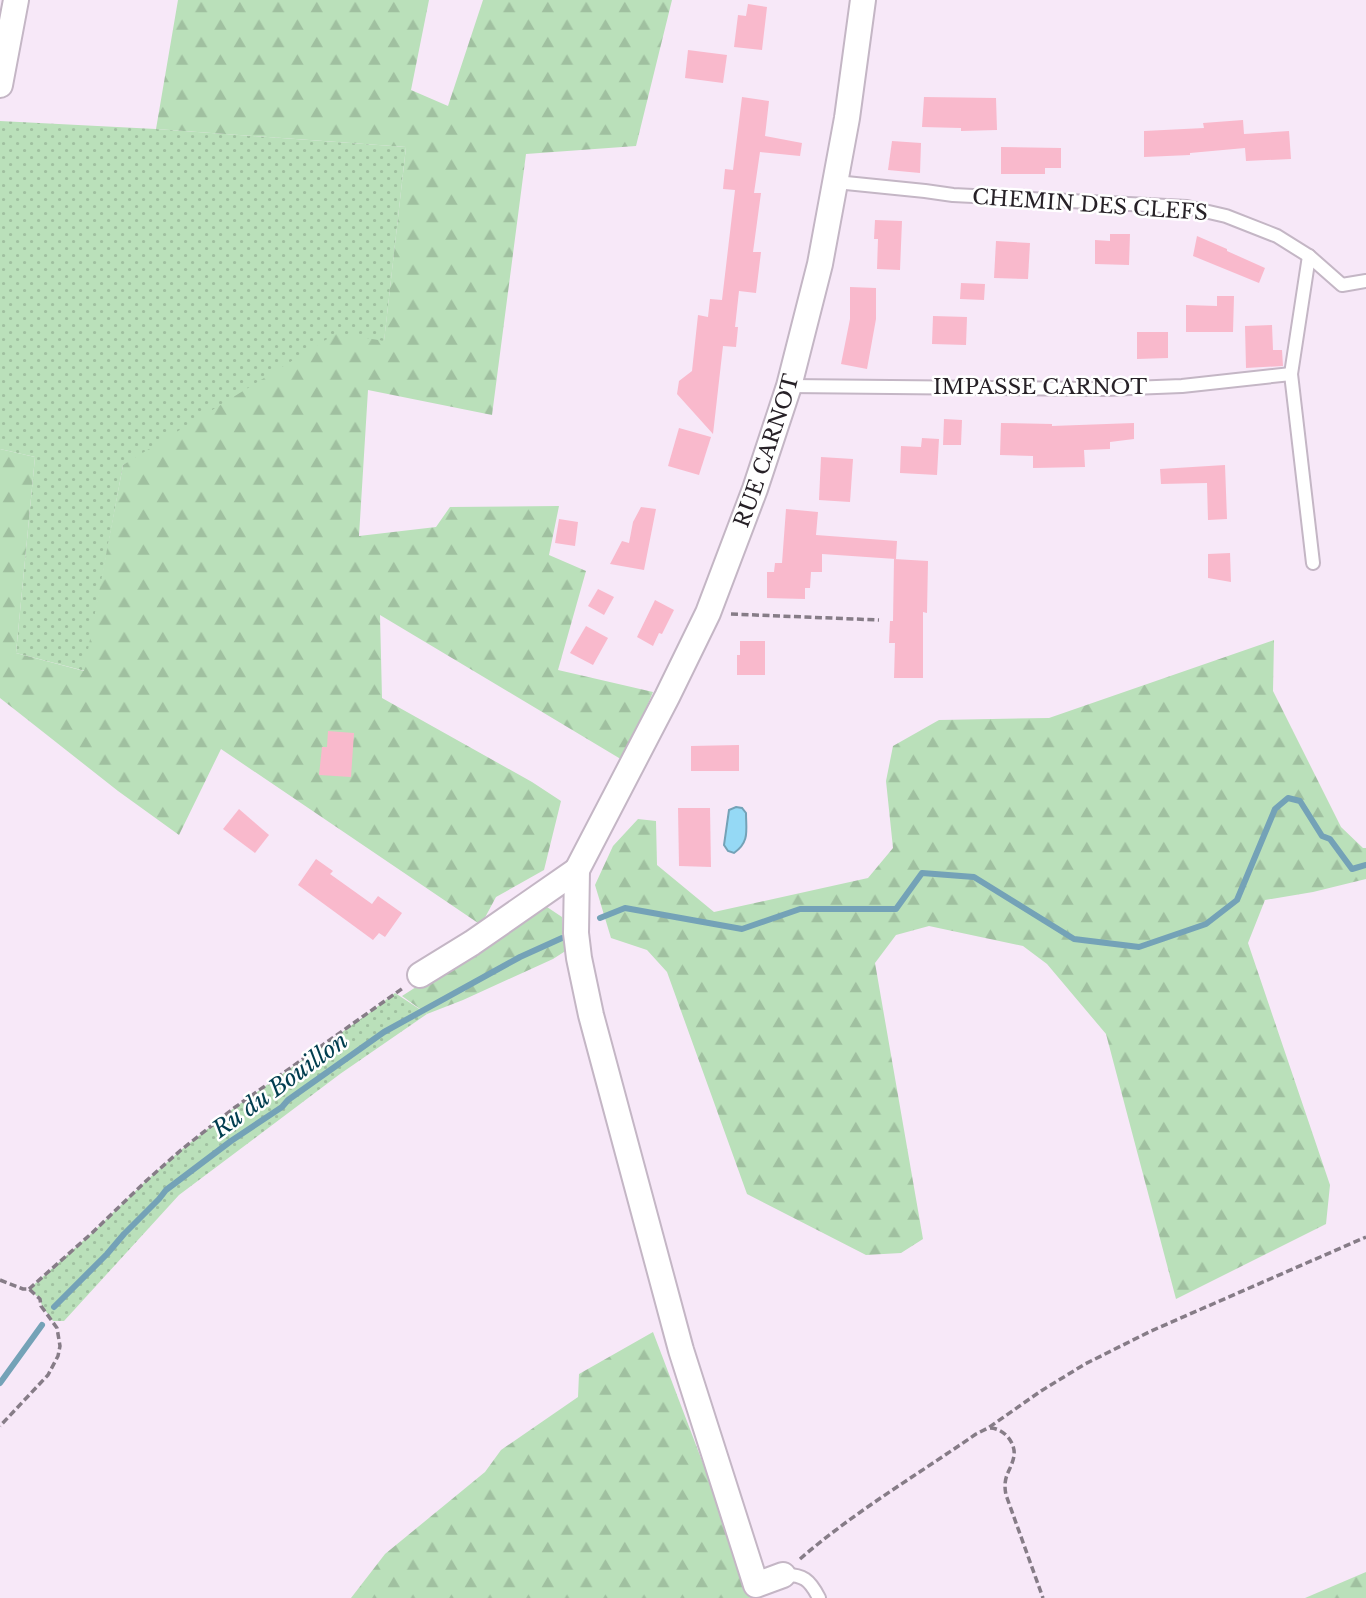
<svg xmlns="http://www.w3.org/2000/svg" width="1366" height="1598" viewBox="0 0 1366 1598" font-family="'Libre Baskerville',serif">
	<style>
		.grass { fill: url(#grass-dots) }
		.forest { fill: url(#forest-firs) }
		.water { fill: #95d9f5; stroke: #74a2b7; stroke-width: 2 }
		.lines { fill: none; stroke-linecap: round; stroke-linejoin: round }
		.stream { stroke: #74a2b7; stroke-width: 6 }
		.building { fill: #f9b9cc }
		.service-casing { stroke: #c4b6c5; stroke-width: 16 }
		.minor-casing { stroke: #c4b6c5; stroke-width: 28 }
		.path { stroke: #867c87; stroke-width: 3.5; stroke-dasharray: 7 3.5; stroke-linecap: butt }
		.service { stroke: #fff; stroke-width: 12 }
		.minor { stroke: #fff; stroke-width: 24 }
		.labels { text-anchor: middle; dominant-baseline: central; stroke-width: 5; stroke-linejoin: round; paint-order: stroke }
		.street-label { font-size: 21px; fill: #272127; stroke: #fff }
		.water-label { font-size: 23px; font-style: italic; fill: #003d4f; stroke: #fff }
	</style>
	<defs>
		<pattern id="grass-dots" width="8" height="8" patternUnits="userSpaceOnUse" patternTransform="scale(1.75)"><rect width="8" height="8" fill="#bae0ba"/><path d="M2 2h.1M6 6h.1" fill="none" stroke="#a0c0a0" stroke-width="1.8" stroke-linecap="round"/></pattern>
		<pattern id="forest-firs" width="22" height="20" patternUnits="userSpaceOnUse" patternTransform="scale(1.75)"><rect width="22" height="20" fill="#bae0ba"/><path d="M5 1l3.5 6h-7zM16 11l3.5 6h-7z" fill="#a0c0a0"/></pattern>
	</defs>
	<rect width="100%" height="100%" fill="#f7e8f8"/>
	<g class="grass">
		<path d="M 0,121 L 156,129 L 406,147 L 384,342 L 123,465 L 85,671 L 16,653 L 35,457 L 0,449 Z"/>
		<path d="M 395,993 L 427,1014 L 340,1074 L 179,1195 L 64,1321 L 53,1321 L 42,1306 L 40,1299 L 29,1289 L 92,1233 L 146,1181 L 181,1150 L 234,1108 L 369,1013 Z"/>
	</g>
	<g class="forest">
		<path d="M 178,0 L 429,0 L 411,90 L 448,106 L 483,0 L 672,0 L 636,146 L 526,154 L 492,415 L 368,390 L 359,536 L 436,527 L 450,507 L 559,506 L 549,555 L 586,571 L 558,670 L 653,692 L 624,761 L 380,615 L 382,698 L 532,782 L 561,801 L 544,870 L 496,897 L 481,925 L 221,749 L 179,835 L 118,791 L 0,698 L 0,449 L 35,457 L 16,653 L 84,671 L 123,465 L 337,333 L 384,341 L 406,147 L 156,129 Z"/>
		<path d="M 1274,640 L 1273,691 L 1341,827 L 1363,848 L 1366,848 L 1366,879 L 1313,892 L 1265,900 L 1248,943 L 1330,1185 L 1326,1224 L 1176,1299 L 1106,1034 L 1047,964 L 1023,946 L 929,926 L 896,935 L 875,963 L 923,1239 L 901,1253 L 866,1255 L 747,1194 L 667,972 L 647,950 L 611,938 L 595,885 L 613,846 L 638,819 L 656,821 L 657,865 L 714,912 L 868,878 L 893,848 L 886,781 L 893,746 L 939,720 L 1049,718 Z"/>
		<path d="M 544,905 L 562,917 L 562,938 L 567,950 L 553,959 L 463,1000 L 427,1014 L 402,996 Z"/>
		<path d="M 653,1332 L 739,1558 L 750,1598 L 351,1598 L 385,1554 L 485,1472 L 501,1450 L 578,1397 L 579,1374 Z"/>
		<path d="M 1366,1572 L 1366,1598 L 1305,1598 Z"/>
	</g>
	<path class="water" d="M 736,807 L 742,808 L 746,813 C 746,830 750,842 734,853 L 728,851 L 724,845 L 729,810 Z"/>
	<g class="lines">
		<g class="stream">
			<path d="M 600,918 L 625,908 L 742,929 L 800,909 L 896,909 L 922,873 L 974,877 L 1074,939 L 1139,947 L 1206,924 L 1237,900 L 1275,809 L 1288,798 L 1300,801 L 1322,836 L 1330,839 L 1352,869 L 1366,865"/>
			<path d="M 54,1307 L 107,1254 L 124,1234 L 159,1199 L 166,1190 L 231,1141 L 282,1107 L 288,1100 L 384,1032 L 520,957 L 562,938"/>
			<path d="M 0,1383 L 42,1325"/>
		</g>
	</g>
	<g class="building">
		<path d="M 748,4 L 767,7 L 762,50 L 734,47 L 738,15 L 746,16 Z"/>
		<path d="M 688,50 L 727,55 L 723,83 L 685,78 Z"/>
		<path d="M 742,97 L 769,101 L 765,136 L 802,143 L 800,156 L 760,152 L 754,193 L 761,193 L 753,252 L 761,252 L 756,293 L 739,291 L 735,327 L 738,327 L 736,347 L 723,346 L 713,434 L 677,394 L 679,381 L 692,371 L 698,315 L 708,317 L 710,299 L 722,300 L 735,190 L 723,189 L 725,169 L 733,170 Z"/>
		<path d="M 924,97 L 996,98 L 997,130 L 961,131 L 961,128 L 922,127 Z"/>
		<path d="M 1243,120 L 1244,134 L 1289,131 L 1291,159 L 1246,161 L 1245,148 L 1190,153 L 1190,155 L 1144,157 L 1144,131 L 1204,128 L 1203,123 Z"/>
		<path d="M 892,141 L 921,143 L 920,173 L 888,170 Z"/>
		<path d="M 1001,147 L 1061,148 L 1061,168 L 1045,168 L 1045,174 L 1001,174 Z"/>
		<path d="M 875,220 L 902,221 L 900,270 L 877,269 L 878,239 L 874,239 Z"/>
		<path d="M 1110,234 L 1130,234 L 1129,265 L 1095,264 L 1095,240 L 1110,241 Z"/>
		<path d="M 1197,236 L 1227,249 L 1227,251 L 1265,268 L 1259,283 L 1193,256 Z"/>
		<path d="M 996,241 L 1030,243 L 1028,279 L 994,278 Z"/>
		<path d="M 961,283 L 985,284 L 984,300 L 960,299 Z"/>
		<path d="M 850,287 L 876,288 L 876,319 L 867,369 L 841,364 L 850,319 Z"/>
		<path d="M 1217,296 L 1234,296 L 1233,332 L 1186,332 L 1186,305 L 1217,306 Z"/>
		<path d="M 933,316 L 967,317 L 966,345 L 932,344 Z"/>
		<path d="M 1272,325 L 1273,350 L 1282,350 L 1283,366 L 1246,368 L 1245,326 Z"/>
		<path d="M 1137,332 L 1168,332 L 1168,358 L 1137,359 Z"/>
		<path d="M 944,419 L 962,420 L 961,445 L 943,445 Z"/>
		<path d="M 1001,423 L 1052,424 L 1052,426 L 1134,423 L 1134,439 L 1110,442 L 1110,449 L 1084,450 L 1085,467 L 1033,468 L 1033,456 L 1000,455 Z"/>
		<path d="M 679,428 L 711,437 L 699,475 L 668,466 Z"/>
		<path d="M 922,438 L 939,439 L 937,475 L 900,473 L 901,446 L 921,447 Z"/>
		<path d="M 821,457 L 853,459 L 850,502 L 819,500 Z"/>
		<path d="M 1225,465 L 1227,519 L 1208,520 L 1207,483 L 1161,484 L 1160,469 Z"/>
		<path d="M 641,507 L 656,509 L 644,570 L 610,564 L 622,541 L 629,543 L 633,522 Z"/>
		<path d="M 786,509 L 818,512 L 816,535 L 897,541 L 896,559 L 822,554 L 822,572 L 811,572 L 810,588 L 805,588 L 805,599 L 767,598 L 767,572 L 774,572 L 775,563 L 782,563 Z"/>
		<path d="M 559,519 L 578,522 L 575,546 L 555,543 Z"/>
		<path d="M 1230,553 L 1231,582 L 1208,578 L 1208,554 Z"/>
		<path d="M 894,559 L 928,561 L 927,613 L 923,612 L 923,678 L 894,678 L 895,643 L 889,643 L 890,621 L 893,621 Z"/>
		<path d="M 598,589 L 614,597 L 604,615 L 588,606 Z"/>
		<path d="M 655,600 L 674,610 L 662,634 L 659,633 L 653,646 L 637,637 Z"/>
		<path d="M 586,626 L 608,638 L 593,665 L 570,653 Z"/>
		<path d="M 740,641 L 765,641 L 765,675 L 737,675 L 737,655 L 740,655 Z"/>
		<path d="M 328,731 L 354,733 L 351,777 L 319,775 L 322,747 L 327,747 Z"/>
		<path d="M 739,745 L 739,771 L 691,771 L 691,746 Z"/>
		<path d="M 678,808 L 710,808 L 711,867 L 679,866 Z"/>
		<path d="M 239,809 L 269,835 L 255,853 L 223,829 Z"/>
		<path d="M 316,859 L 333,871 L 330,874 L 372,904 L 378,896 L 402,913 L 385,937 L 379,933 L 373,940 L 298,885 Z"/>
	</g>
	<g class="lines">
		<defs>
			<g id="service">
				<path d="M 836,182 L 925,191 L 953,195 L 1187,207 L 1226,216 L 1277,236 L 1309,256 L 1342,285 L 1366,281"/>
				<path d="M 1309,256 L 1291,374 L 1313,563"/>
				<path d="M 789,386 L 1106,389 L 1182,386 L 1291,374"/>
				<path d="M 783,1575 C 803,1574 810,1580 819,1598"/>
			</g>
			<g id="minor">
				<path d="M 0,85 L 16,0"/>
				<path d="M 420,975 L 472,943 L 577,870"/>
				<path id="s1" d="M 783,1575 L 756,1585 L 681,1350 L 591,1015 L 579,958 L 576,933 L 577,870 L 667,697 L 708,613 L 755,489 L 789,386 L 820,264 L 847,118 L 863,0"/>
			</g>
		</defs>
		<use href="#service" class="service-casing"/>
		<use href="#minor" class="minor-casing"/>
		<g class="path">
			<path d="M 731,614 L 879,620"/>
			<path d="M 0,1280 L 23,1289 L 29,1289 L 40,1299 L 41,1306 L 57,1328 L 60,1346 L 58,1356 L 48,1375 L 0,1426"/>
			<path d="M 29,1289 L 92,1233 L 146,1181 L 181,1150 L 234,1108 L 403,988"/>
			<path d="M 990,1428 C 1003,1428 1016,1442 1014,1456 C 1011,1472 1002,1475 1006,1495 L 1043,1598"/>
			<path d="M 800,1559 C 854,1512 917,1475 976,1434 L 988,1428 L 1041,1391 L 1085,1364 L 1151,1331 L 1366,1237"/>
		</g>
		<use href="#service" class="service"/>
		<use href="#minor" class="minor"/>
	</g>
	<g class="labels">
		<g class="street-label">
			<text transform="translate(1090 205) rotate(4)">CHEMIN DES CLEFS</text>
			<text x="1040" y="387">IMPASSE CARNOT</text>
			<text stroke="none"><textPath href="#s1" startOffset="1230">RUE CARNOT</textPath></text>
		</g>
		<g class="water-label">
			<text transform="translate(280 1085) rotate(-36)">Ru du Bouillon</text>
		</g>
	</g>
</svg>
